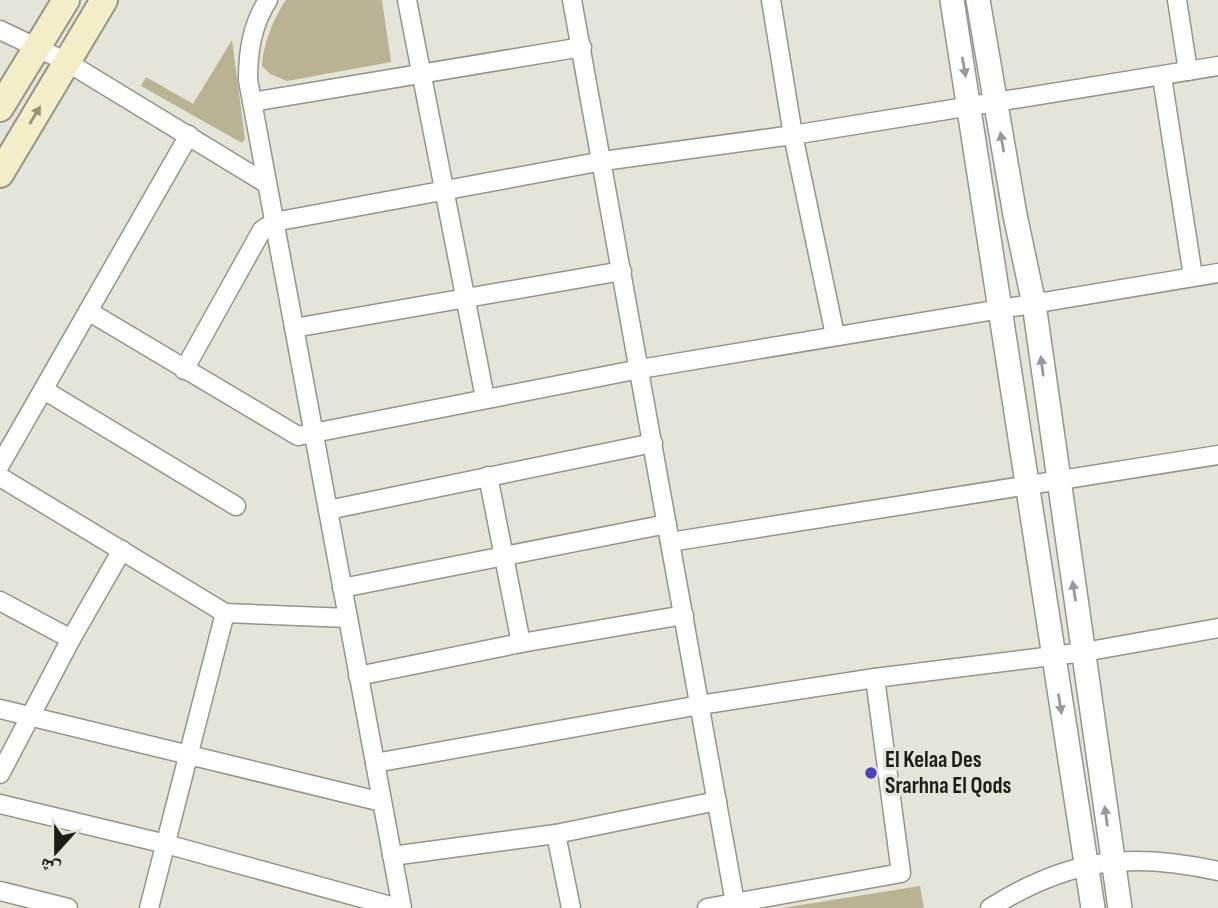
<svg xmlns="http://www.w3.org/2000/svg" width="1218" height="908" viewBox="0 0 1218 908" font-family="'Sofia Sans Condensed','Noto Naskh Arabic',sans-serif">
	<style>
		.green { fill: #b9b394 }
		.lines { fill: none; stroke-linecap: round; stroke-linejoin: round }
		.minor-casing { stroke: #969488; stroke-width: 21 }
		.tertiary-casing { stroke: #969488; stroke-width: 26 }
		.secondary-casing { stroke: #969488; stroke-width: 30 }
		.minor { stroke: #fff; stroke-width: 18 }
		.tertiary { stroke: #fff; stroke-width: 23 }
		.secondary { stroke: #f4eec8; stroke-width: 26 }
		.oneway { fill: #9a9998 }
		.oneway2 { fill: #949079 }
		.poi-dot { fill: #4a44ba; stroke: #e6e4d8; stroke-width: 2.5 }
		.labels { text-anchor: middle; dominant-baseline: central; stroke-width: 7; stroke-linejoin: round; paint-order: stroke }
		.poi-label { font-size: 23px; font-weight: bold; fill: #1e1d19; stroke: #e6e4d8; text-anchor: start }
	</style>
	<rect width="100%" height="100%" fill="#e6e4d8"/>
	<g class="green">
		<path d="M 286,0 L 382,0 L 391,62 L 287,81 L 270,74 L 262,66 C 263,44 274,17 286,0 Z"/>
		<path d="M 232,40 L 245,139 L 242,143 L 141,86 L 146,77 L 193,104 Z"/>
		<path d="M 920,886 L 924,908 L 782,908 Z"/>
	</g>
	<g class="lines">
		<defs>
			<g id="minor">
				<path d="M 268,0 C 252,25 248,51 248,80 L 402,908"/>
				<path d="M 407,0 L 485,398"/>
				<path d="M 572,0 L 736,908"/>
				<path d="M 771,0 L 793,135 L 835,335"/>
				<path d="M 1177,0 L 1188,71"/>
				<path d="M 0,30 L 67,62 L 267,184"/>
				<path d="M 1162,77 L 1193,276"/>
				<path d="M 252,102 L 582,47"/>
				<path d="M 88,311 L 298,436 L 640,369 L 1218,273"/>
				<path d="M 294,328 L 622,271"/>
				<path d="M 184,370 L 262,230 L 274,222 L 603,161 L 793,135 L 1218,66"/>
				<path d="M 44,390 L 236,506"/>
				<path d="M 0,465 L 189,135"/>
				<path d="M 488,476 L 521,643"/>
				<path d="M 0,477 L 225,613 L 348,618"/>
				<path d="M 328,510 L 653,443"/>
				<path d="M 670,542 L 1218,455"/>
				<path d="M 342,588 L 667,524"/>
				<path d="M 0,601 L 71,639"/>
				<path d="M 358,676 L 521,643 L 684,615"/>
				<path d="M 0,709 L 382,802"/>
				<path d="M 375,763 L 700,705 L 875,678 L 1084,652 L 1218,628"/>
				<path d="M 0,774 L 71,639 L 122,550"/>
				<path d="M 0,804 L 166,844 L 398,908"/>
				<path d="M 556,834 L 571,908"/>
				<path d="M 392,856 L 556,834 L 717,801"/>
				<path d="M 0,891 L 68,908"/>
				<path d="M 149,908 L 225,613"/>
				<path d="M 707,908 L 901,873 L 875,678"/>
				<path d="M 990,908 C 1068,859 1129,851 1218,871"/>
			</g>
			<g id="tertiary">
				<path d="M 952,0 L 1093,908"/>
				<path d="M 978,0 L 1015,215 L 1034,304 L 1120,908"/>
			</g>
			<g id="secondary">
				<path d="M 0,108 L 66,0"/>
				<path d="M 0,174 L 104,0"/>
			</g>
		</defs>
		<use href="#minor" class="minor-casing"/>
		<use href="#tertiary" class="tertiary-casing"/>
		<use href="#secondary" class="secondary-casing"/>
		<use href="#minor" class="minor"/>
		<use href="#tertiary" class="tertiary"/>
		<use href="#secondary" class="secondary"/>
	</g>
	<defs><path id="oneway-solid" d="M-6-.8H1V-3.2L6.5 0L1 3.2V.8H-6Z" transform="scale(1.75)"/></defs>
	<g class="oneway">
		<use href="#oneway-solid" transform="translate(964 67) rotate(80)"/>
		<use href="#oneway-solid" transform="translate(1002 142) rotate(-100)"/>
		<use href="#oneway-solid" transform="translate(1042 366) rotate(-97)"/>
		<use href="#oneway-solid" transform="translate(1074 591) rotate(-99)"/>
		<use href="#oneway-solid" transform="translate(1060 704) rotate(81)"/>
		<use href="#oneway-solid" transform="translate(1106 816) rotate(-98)"/>
	</g>
	<use class="oneway2" href="#oneway-solid" transform="translate(35 115) rotate(-59)"/>
	<circle class="poi-dot" cx="871" cy="773" r="7"/>
	<g class="labels">
		<g class="poi-label">
			<text x="885" y="760">El Kelaa Des<tspan x="885" dy="26">Srarhna El Qods</tspan></text>
		</g>
	</g>
	<g transform="translate(56 852) rotate(201)" stroke="#e6e4d8" stroke-width="5" paint-order="stroke">
	<path d="M0-5L12 26L0 18L-12 26Z" fill="#1e1d19"/>
	<text y="-10" font-size="19" font-weight="bold" text-anchor="middle" fill="#1e1d19">ش</text>
	</g>
</svg>
